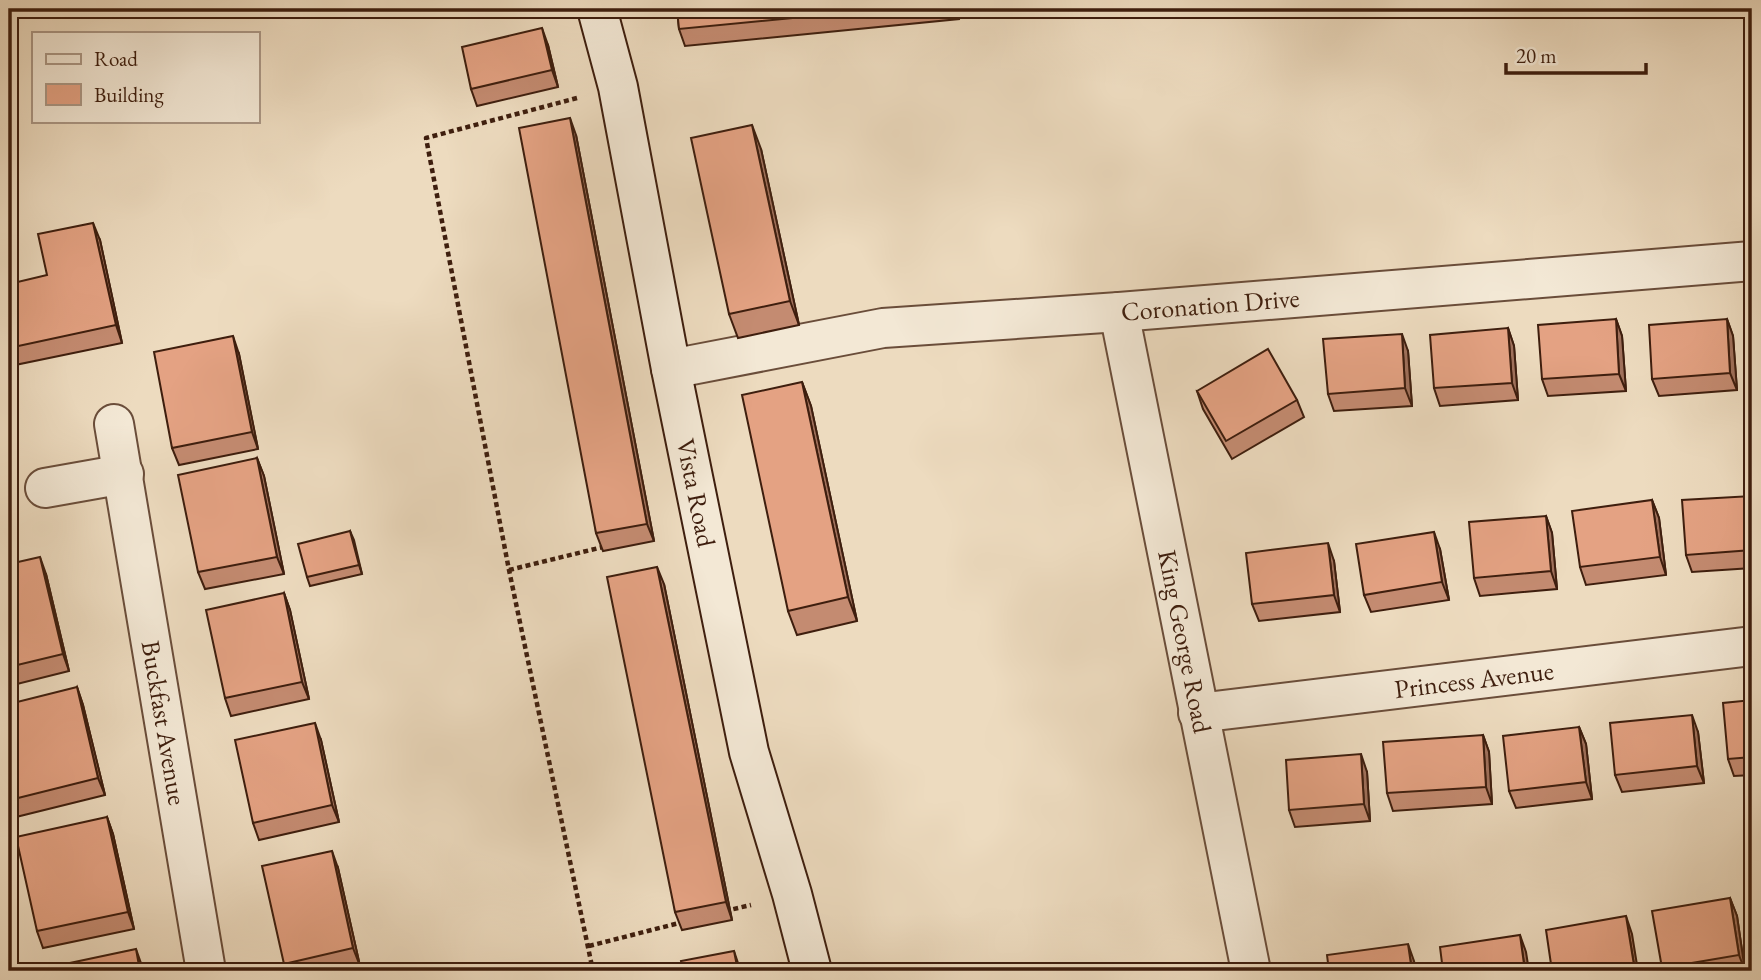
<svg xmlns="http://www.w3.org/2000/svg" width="1761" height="980" viewBox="0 0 1761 980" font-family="'EB Garamond',serif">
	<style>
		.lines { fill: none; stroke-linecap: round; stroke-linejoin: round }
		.street-casing { stroke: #6a4d3a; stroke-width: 42 }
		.secondary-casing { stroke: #3e1e0e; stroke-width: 42 }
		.path { stroke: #3e1e0e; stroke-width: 4.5; stroke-dasharray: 5 3.5; stroke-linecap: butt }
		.street { stroke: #f3e8d5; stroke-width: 38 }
		.secondary { stroke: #f3e8d5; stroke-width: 38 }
		.wall { fill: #c48b71; stroke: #3e1e0e; stroke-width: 2 }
		.shaded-wall { fill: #a0715c; stroke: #3e1e0e; stroke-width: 2 }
		.building { fill: #e4a283; stroke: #3e1e0e; stroke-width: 2 }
		.labels { text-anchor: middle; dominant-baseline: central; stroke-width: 5; stroke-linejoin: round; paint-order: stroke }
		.street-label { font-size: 26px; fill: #3e1e0e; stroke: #f3e8d5 }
	</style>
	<rect width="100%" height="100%" fill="#eddbbf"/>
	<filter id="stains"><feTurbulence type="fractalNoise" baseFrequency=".00286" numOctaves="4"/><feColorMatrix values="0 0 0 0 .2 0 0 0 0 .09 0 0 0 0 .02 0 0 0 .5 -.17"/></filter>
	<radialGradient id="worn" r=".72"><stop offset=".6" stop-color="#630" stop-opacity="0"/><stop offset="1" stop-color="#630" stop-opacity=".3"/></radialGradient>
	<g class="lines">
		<defs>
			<g id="street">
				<path id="s1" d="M 1119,312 L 1251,971"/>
				<path id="s2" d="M 671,369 L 883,328 L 1119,312 L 1752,261"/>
				<path id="s3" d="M 114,424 L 206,971"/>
				<path d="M 45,488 L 124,474"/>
				<path id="s4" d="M 1198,713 L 1752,646"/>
			</g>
			<g id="secondary">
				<path id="s5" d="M 597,9 L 618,87 L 671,369 L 749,752 L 792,894 L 812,971"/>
			</g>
		</defs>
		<use href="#street" class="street-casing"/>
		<use href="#secondary" class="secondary-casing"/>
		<g class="path">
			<path d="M 577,98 L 426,138 L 509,570 L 593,971"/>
			<path d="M 509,570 L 607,546"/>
			<path d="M 725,911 L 751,905"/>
			<path d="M 589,946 L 683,922"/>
		</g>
		<use href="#street" class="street"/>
		<use href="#secondary" class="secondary"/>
	</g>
	<g class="wall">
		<path d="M 677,9 L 958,9 L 959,19 L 685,46 L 679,29 Z"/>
		<path d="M 548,45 L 558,87 L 477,106 L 471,89 Z"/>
		<path d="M 576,135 L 654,541 L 603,551 L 596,533 Z"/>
		<path d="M 761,149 L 799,325 L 738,338 L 729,314 Z"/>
		<path d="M 100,240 L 122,343 L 15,365 L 9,346 L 47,275 Z"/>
		<path d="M 1616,319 L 1622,336 L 1626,391 L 1548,396 L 1542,379 Z"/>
		<path d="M 1727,319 L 1733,336 L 1737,390 L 1659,396 L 1652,379 Z"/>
		<path d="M 1508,328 L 1514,346 L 1518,400 L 1440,406 L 1434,388 Z"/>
		<path d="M 1408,351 L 1412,406 L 1334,411 L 1328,394 Z"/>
		<path d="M 239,354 L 258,449 L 179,465 L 172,448 Z"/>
		<path d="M 802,382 L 811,406 L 857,621 L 797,635 L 788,611 Z"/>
		<path d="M 1197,391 L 1297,400 L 1304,417 L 1232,459 L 1203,409 Z"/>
		<path d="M 257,458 L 264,476 L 284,574 L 205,589 L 198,572 Z"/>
		<path d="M 1752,496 L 1752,568 L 1692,572 L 1686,555 Z"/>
		<path d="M 1652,500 L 1659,518 L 1666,575 L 1586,585 L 1580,567 Z"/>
		<path d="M 1546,516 L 1552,533 L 1557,589 L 1480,596 L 1474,578 Z"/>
		<path d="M 350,531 L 362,574 L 310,586 L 307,577 Z"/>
		<path d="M 1440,549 L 1449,600 L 1371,612 L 1364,595 Z"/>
		<path d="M 1334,561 L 1340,612 L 1259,621 L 1252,604 Z"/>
		<path d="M 9,564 L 46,574 L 69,671 L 9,686 Z"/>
		<path d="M 664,584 L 732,920 L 682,930 L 675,912 Z"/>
		<path d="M 284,593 L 290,610 L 309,699 L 231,716 L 225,698 Z"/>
		<path d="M 77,687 L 83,705 L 105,795 L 16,817 L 10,800 Z"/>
		<path d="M 1752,700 L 1752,775 L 1734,776 L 1728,759 Z"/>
		<path d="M 1579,727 L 1586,744 L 1592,799 L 1516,808 L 1509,791 Z"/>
		<path d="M 1698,732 L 1704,783 L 1622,792 L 1615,775 Z"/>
		<path d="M 1483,735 L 1489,752 L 1492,804 L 1393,811 L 1387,793 Z"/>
		<path d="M 321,740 L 339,822 L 259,840 L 253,823 Z"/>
		<path d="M 1367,772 L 1370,821 L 1295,827 L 1289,810 Z"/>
		<path d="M 107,817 L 113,834 L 134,929 L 43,948 L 37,931 Z"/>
		<path d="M 338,868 L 360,966 L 334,971 L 287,971 L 284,964 Z"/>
		<path d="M 1730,898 L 1737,916 L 1745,971 L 1663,971 L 1662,968 Z"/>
	</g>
	<g class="shaded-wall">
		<path d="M 542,28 L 548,45 L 558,87 L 552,70 Z"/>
		<path d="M 570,118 L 576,135 L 654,541 L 647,524 Z"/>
		<path d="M 752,125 L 761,149 L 799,325 L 790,301 Z"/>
		<path d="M 93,223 L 100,240 L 122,343 L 116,325 Z"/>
		<path d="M 1616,319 L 1622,336 L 1626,391 L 1619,374 Z"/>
		<path d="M 1727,319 L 1733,336 L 1737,390 L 1730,373 Z"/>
		<path d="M 1508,328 L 1514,346 L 1518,400 L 1512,383 Z"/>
		<path d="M 1402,334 L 1408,351 L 1412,406 L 1405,388 Z"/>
		<path d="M 233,336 L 239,354 L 258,449 L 252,432 Z"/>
		<path d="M 802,382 L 811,406 L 857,621 L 848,597 Z"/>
		<path d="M 257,458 L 264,476 L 284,574 L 277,557 Z"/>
		<path d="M 1652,500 L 1659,518 L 1666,575 L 1660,557 Z"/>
		<path d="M 1546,516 L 1552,533 L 1557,589 L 1551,571 Z"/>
		<path d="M 350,531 L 354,540 L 362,574 L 359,565 Z"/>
		<path d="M 1434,532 L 1440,549 L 1449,600 L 1442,582 Z"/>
		<path d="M 1328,543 L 1334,561 L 1340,612 L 1334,595 Z"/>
		<path d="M 40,557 L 46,574 L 69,671 L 63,654 Z"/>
		<path d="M 657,567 L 664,584 L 732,920 L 726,902 Z"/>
		<path d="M 284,593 L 290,610 L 309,699 L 302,682 Z"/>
		<path d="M 77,687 L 83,705 L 105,795 L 98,778 Z"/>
		<path d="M 1692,715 L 1698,732 L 1704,783 L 1697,766 Z"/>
		<path d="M 315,723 L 321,740 L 339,822 L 332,805 Z"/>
		<path d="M 1579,727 L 1586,744 L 1592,799 L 1586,782 Z"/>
		<path d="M 1483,735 L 1489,752 L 1492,804 L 1486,787 Z"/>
		<path d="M 1361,754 L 1367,772 L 1370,821 L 1364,804 Z"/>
		<path d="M 107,817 L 113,834 L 134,929 L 128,912 Z"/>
		<path d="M 332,851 L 338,868 L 360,966 L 353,948 Z"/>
		<path d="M 1730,898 L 1737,916 L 1745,971 L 1739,955 Z"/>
		<path d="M 1626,916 L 1632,934 L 1638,971 L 1635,971 Z"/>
		<path d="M 1520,935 L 1526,952 L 1529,971 L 1525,971 Z"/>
		<path d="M 1408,944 L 1414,961 L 1416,971 L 1412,971 Z"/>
		<path d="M 136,949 L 142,966 L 143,971 L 140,971 Z"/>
		<path d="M 734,951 L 740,969 L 741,971 L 738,971 Z"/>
	</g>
	<g class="building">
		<path d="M 677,9 L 885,9 L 679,29 Z"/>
		<path d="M 542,28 L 552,70 L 471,89 L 462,47 Z"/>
		<path d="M 570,118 L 647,524 L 596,533 L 519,128 Z"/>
		<path d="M 752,125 L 790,301 L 729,314 L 691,138 Z"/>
		<path d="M 93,223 L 116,325 L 9,348 L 9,284 L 47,275 L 38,234 Z"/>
		<path d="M 1616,319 L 1619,374 L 1542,379 L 1538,325 Z"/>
		<path d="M 1727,319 L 1730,373 L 1652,379 L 1649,325 Z"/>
		<path d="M 1508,328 L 1512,383 L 1434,388 L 1430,335 Z"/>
		<path d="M 1402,334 L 1405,388 L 1328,394 L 1323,339 Z"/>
		<path d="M 233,336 L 252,432 L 172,448 L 154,352 Z"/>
		<path d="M 1268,349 L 1297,400 L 1226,441 L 1197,391 Z"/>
		<path d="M 802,382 L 848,597 L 788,611 L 742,395 Z"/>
		<path d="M 257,458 L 277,557 L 198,572 L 178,475 Z"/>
		<path d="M 1752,496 L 1752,550 L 1686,555 L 1682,500 Z"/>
		<path d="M 1652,500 L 1660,557 L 1580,567 L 1572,511 Z"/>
		<path d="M 1546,516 L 1551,571 L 1474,578 L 1469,522 Z"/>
		<path d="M 350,531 L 359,565 L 307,577 L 298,544 Z"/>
		<path d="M 1434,532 L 1442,582 L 1364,595 L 1356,544 Z"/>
		<path d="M 1328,543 L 1334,595 L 1252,604 L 1246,553 Z"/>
		<path d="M 40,557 L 63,654 L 9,667 L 9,564 Z"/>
		<path d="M 657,567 L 726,902 L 675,912 L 607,577 Z"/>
		<path d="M 284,593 L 302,682 L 225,698 L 206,610 Z"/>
		<path d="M 77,687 L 98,778 L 10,800 L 9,794 L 9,704 Z"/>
		<path d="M 1752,700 L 1752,757 L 1728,759 L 1723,703 Z"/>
		<path d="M 1692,715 L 1697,766 L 1615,775 L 1610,723 Z"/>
		<path d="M 315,723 L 332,805 L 253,823 L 235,740 Z"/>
		<path d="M 1579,727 L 1586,782 L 1509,791 L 1503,736 Z"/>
		<path d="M 1483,735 L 1486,787 L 1387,793 L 1383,742 Z"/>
		<path d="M 1361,754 L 1364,804 L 1289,810 L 1286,760 Z"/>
		<path d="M 107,817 L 128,912 L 37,931 L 16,837 Z"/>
		<path d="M 332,851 L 353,948 L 284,964 L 262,866 Z"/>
		<path d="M 1730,898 L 1739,955 L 1662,968 L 1652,911 Z"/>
		<path d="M 1626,916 L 1635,971 L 1552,971 L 1546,930 Z"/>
		<path d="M 1520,935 L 1525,971 L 1443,971 L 1440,947 Z"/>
		<path d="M 1408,944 L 1412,971 L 1329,971 L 1327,955 Z"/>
		<path d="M 136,949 L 140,971 L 47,971 L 46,968 Z"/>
		<path d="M 734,951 L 738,971 L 683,971 L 681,961 Z"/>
	</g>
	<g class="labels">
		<g class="street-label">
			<text stroke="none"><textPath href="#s2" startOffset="544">Coronation Drive</textPath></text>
			<text stroke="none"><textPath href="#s5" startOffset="494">Vista Road</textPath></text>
			<text stroke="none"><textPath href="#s1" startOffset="336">King George Road</textPath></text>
			<text stroke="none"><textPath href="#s4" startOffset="278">Princess Avenue</textPath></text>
			<text stroke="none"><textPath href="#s3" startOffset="303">Buckfast Avenue</textPath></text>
		</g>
	</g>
	<rect width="1761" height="980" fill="none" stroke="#eddbbf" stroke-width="35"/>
	<rect x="10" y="10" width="1740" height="959" fill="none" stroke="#3e1e0e" stroke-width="3.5"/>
	<rect x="18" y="18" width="1726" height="945" fill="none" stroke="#3e1e0e" stroke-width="2"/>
	<rect x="32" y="32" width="228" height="91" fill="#f3e8d5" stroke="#ab9785" stroke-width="2"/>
	<rect x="46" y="54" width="35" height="10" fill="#f3e8d5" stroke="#ab9785" stroke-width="2"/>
	<text x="94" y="66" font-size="21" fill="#3e1e0e">Road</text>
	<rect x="46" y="84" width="35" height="21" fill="#e4a283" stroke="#ab9785" stroke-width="2"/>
	<text x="94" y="102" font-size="21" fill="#3e1e0e">Building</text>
	<path d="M1506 63v10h140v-10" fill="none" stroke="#3e1e0e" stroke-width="3.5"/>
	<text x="1516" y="63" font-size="21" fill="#3e1e0e" stroke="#f3e8d5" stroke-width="5" paint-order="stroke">20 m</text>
	<rect width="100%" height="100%" filter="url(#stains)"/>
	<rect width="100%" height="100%" fill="url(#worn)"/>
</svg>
